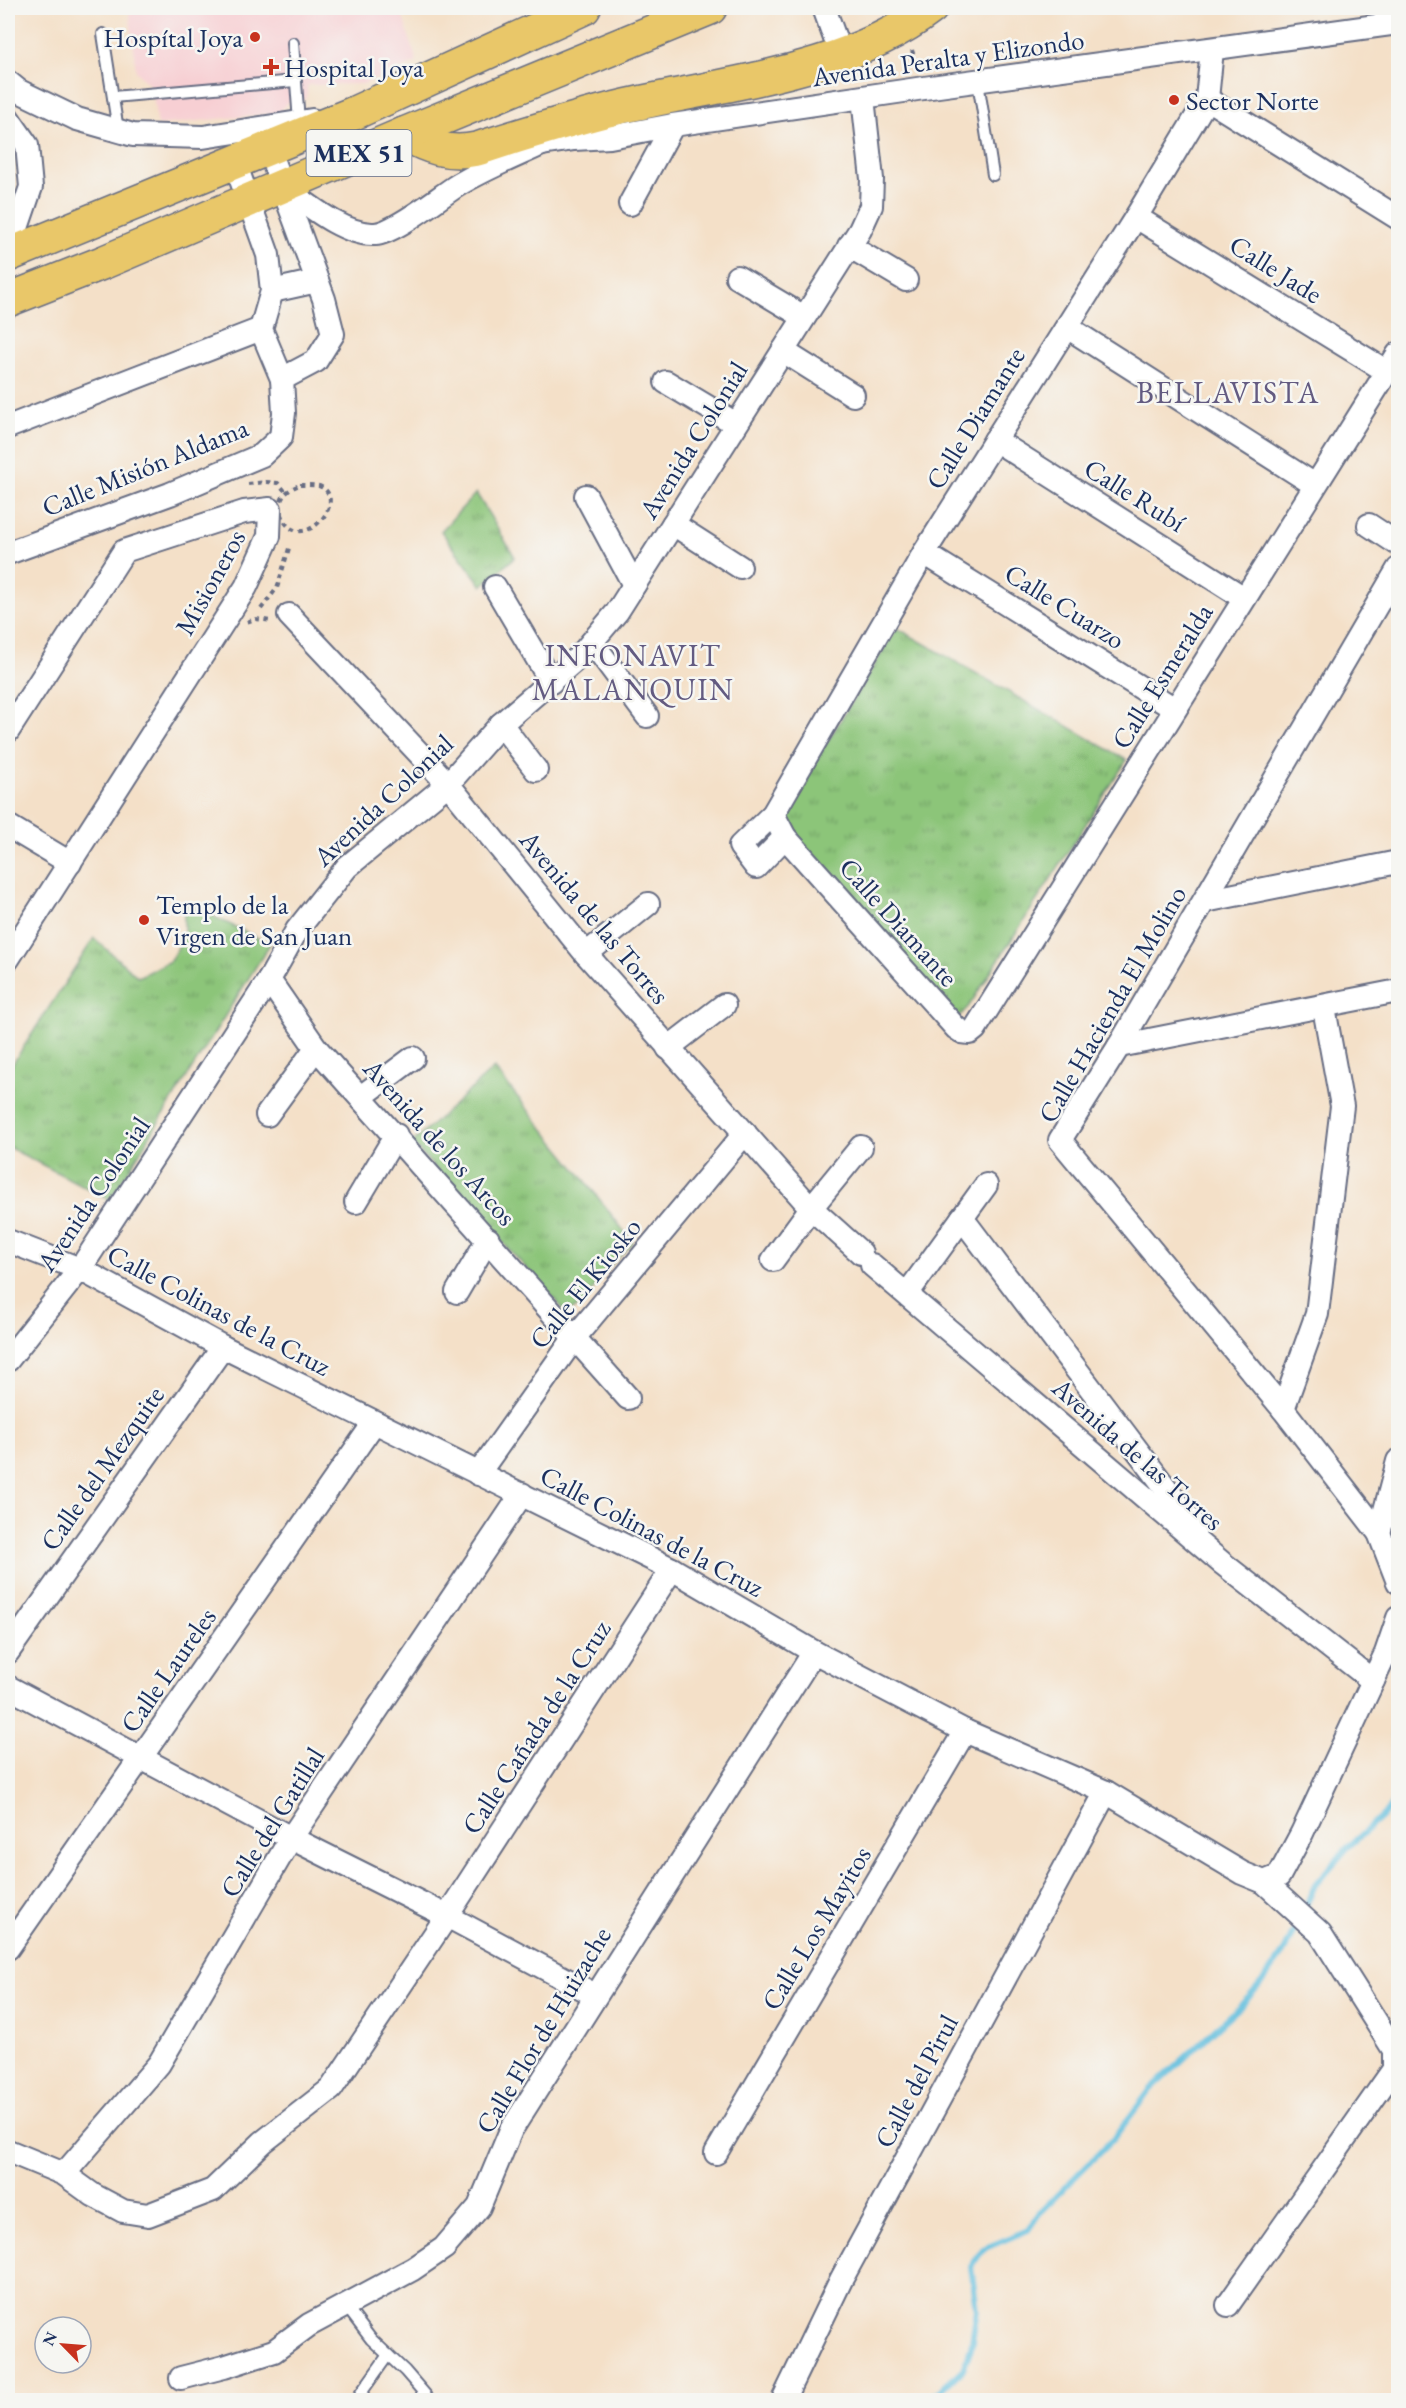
<svg xmlns="http://www.w3.org/2000/svg" width="1406" height="2408" viewBox="0 0 1406 2408" font-family="'EB Garamond',serif">
	<style>
		.built { fill: #f7cfd3 }
		.park { fill: url(#park-tufts); stroke: #547a6c; stroke-width: 1.5 }
		.lines { fill: none; stroke-linecap: round; stroke-linejoin: round }
		.stream { stroke: #5fbddd; stroke-width: 6 }
		.lane-casing { stroke: #676d83; stroke-width: 14 }
		.street-casing { stroke: #676d83; stroke-width: 26 }
		.primary-casing { stroke: #676d83; stroke-width: 36 }
		.path { stroke: #676d83; stroke-width: 4; stroke-dasharray: 4.5 4.5; stroke-linecap: butt }
		.lane { stroke: #fff; stroke-width: 10 }
		.street { stroke: #fff; stroke-width: 22 }
		.primary { stroke: #e9c769; stroke-width: 33 }
		.poi-dot { fill: #c8321e; stroke: #f6f6f2; stroke-width: 2 }
		.labels { text-anchor: middle; dominant-baseline: central; stroke-width: 5; stroke-linejoin: round; paint-order: stroke }
		.shield { fill: #f6f6f2; stroke: #5d6b8a; stroke-width: 1.5 }
		.shield-label { font-size: 26px; font-weight: bold; fill: #1b2f5e }
		.poi-label { font-size: 27px; fill: #1b2f5e; stroke: #f6f6f2; text-anchor: start }
		.street-label { font-size: 27px; fill: #1b2f5e; stroke: #f6f6f2 }
		.quarter-label { font-size: 30px; letter-spacing: 1.5px; fill: #635b81; stroke: #f6f6f2 }
	</style>
	<defs>
		<pattern id="park-tufts" width="24" height="20" patternUnits="userSpaceOnUse" patternTransform="scale(1.5)"><rect width="24" height="20" fill="#8cc579"/><path d="M3 7l-1-3M5 7V3M7 7l1-3M15 17l-1-3M17 17v-4M19 17l1-3" fill="none" stroke="#72a066"/></pattern>
	</defs>
	<rect width="100%" height="100%" fill="#f6f6f2"/>
	<filter id="ink" filterUnits="userSpaceOnUse"><feTurbulence type="fractalNoise" baseFrequency=".0167" numOctaves="2"/><feDisplacementMap in="SourceGraphic" scale="12" xChannelSelector="R" yChannelSelector="G"/><feConvolveMatrix kernelMatrix="1 2 1 2 8 2 1 2 1" color-interpolation-filters="sRGB"/></filter>
	<filter id="wash" filterUnits="userSpaceOnUse"><feTurbulence type="fractalNoise" baseFrequency=".008" numOctaves="4" result="noise"/><feDisplacementMap in="SourceGraphic" scale="24" xChannelSelector="R" yChannelSelector="G"/><feGaussianBlur stdDeviation="1.35" result="paint"/><feColorMatrix in="noise" values="0 0 0 0 0 0 0 0 0 0 0 0 0 0 0 0 0 1.4 0 .05"/><feComposite in="paint" operator="in"/></filter>
	<g filter="url(#wash)">
		<rect width="100%" height="100%" fill="#f4e0c8"/>
		<path class="built" d="M 129,8 L 400,8 L 417,62 L 363,84 L 308,85 L 306,99 L 289,102 L 277,113 L 157,125 L 152,88 L 136,71 Z"/>
		<g class="park">
			<path d="M 476,493 L 515,557 L 482,586 L 441,531 Z"/>
			<path d="M 897,628 L 1127,760 L 969,1006 L 958,1018 L 801,842 L 783,814 Z"/>
			<path d="M 184,902 L 270,944 L 110,1200 L 8,1147 L 8,1071 L 94,938 L 138,977 L 170,961 L 184,937 Z"/>
			<path d="M 494,1068 L 580,1174 L 633,1243 L 606,1270 L 582,1306 L 566,1312 L 412,1143 Z"/>
		</g>
		<g class="lines">
			<g class="stream">
				<path d="M 1398,1700 C 1390,1725 1394,1748 1398,1773"/>
				<path d="M 1304,1910 L 1315,1885 L 1347,1848 L 1390,1809 L 1398,1790"/>
				<path d="M 924,2400 L 940,2391 L 963,2369 L 971,2348 L 977,2309 L 971,2267 L 983,2249 L 1028,2230 L 1040,2212 L 1113,2139 L 1150,2090 L 1243,2004 L 1267,1976 L 1285,1950 L 1299,1920"/>
			</g>
		</g>
	</g>
	<g filter="url(#ink)">
		<g class="lines">
			<defs>
				<g id="lane">
					<path d="M 103,34 L 118,130"/>
					<path d="M 293,43 L 299,122"/>
					<path d="M 978,82 L 993,175"/>
					<path d="M 113,97 L 295,81"/>
					<path d="M 346,2306 L 371,2339 L 405,2371 L 430,2400"/>
					<path d="M 356,2400 L 388,2355"/>
				</g>
				<g id="street">
					<path d="M 824,8 L 841,55"/>
					<path d="M 8,82 L 19,91 L 77,119 L 133,135 L 203,137 L 312,120"/>
					<path d="M 1207,99 L 1398,218"/>
					<path d="M 8,118 L 27,145 L 31,187 L 18,225 L 8,235"/>
					<path d="M 542,144 L 574,139 L 610,137 L 673,125 L 924,88 L 1398,23"/>
					<path d="M 268,148 L 324,299 L 333,334 L 316,361 L 282,379"/>
					<path d="M 282,186 C 306,203 344,236 375,234 C 395,233 440,196 458,185 C 484,169 514,157 542,144 L 544,131"/>
					<path d="M 630,204 L 673,125"/>
					<path d="M 1136,217 L 1386,371"/>
					<path d="M 849,246 L 906,280"/>
					<path d="M 737,277 L 804,317"/>
					<path d="M 272,291 L 317,281"/>
					<path d="M 1067,327 L 1315,485"/>
					<path d="M 783,351 L 853,395"/>
					<path d="M 666,382 L 736,424"/>
					<path d="M 8,427 L 261,329"/>
					<path d="M 995,440 L 1244,598"/>
					<path d="M 586,496 L 634,585"/>
					<path d="M 673,524 L 740,567"/>
					<path d="M 1369,525 L 1398,544"/>
					<path d="M 8,553 L 170,494 L 262,455 L 281,437 L 284,413 L 282,379 L 261,329 L 272,291 L 268,255 L 235,163"/>
					<path d="M 924,553 L 1175,709"/>
					<path d="M 1398,569 L 1119,1046 L 1060,1140 L 1283,1409 L 1379,1533 L 1398,1582"/>
					<path d="M 495,587 L 551,682"/>
					<path d="M 289,615 L 448,784 L 586,954 L 811,1208 L 861,1253"/>
					<path d="M 592,642 L 647,716"/>
					<path d="M 501,724 L 536,770"/>
					<path d="M 8,731 L 124,551 L 244,512 L 270,509 L 269,536 L 246,587 L 8,959"/>
					<path d="M 773,814 L 785,837 L 956,1028 L 962,1032 L 970,1033 L 975,1029 L 1398,354"/>
					<path d="M 8,826 L 70,863"/>
					<path d="M 785,837 L 756,867 L 740,846 L 773,814 L 924,553 L 1136,217 L 1207,99 L 1212,50"/>
					<path d="M 1205,901 L 1398,862"/>
					<path d="M 586,954 L 648,904"/>
					<path d="M 269,980 L 316,1048 L 628,1398"/>
					<path d="M 1119,1046 L 1398,991"/>
					<path d="M 668,1048 L 724,1005"/>
					<path d="M 362,1096 L 413,1058"/>
					<path d="M 267,1115 L 316,1048"/>
					<path d="M 356,1202 L 396,1135"/>
					<path d="M 962,1218 L 1196,1528"/>
					<path d="M 8,1241 L 80,1269 L 223,1347 L 672,1569 L 814,1652 L 965,1731 L 1106,1792 L 1242,1873 L 1264,1882 L 1320,1933 L 1394,2050 L 1394,2069 L 1228,2305"/>
					<path d="M 773,1260 L 811,1208 L 861,1147"/>
					<path d="M 872,1265 L 1222,1563 L 1373,1681"/>
					<path d="M 457,1292 L 488,1239"/>
					<path d="M 907,1294 L 986,1185"/>
					<path d="M 8,1360 L 80,1269 L 269,980 L 297,930 L 347,867 L 448,784 L 501,724 L 580,656 L 617,612 L 860,230 L 871,206 L 872,179 L 863,98"/>
					<path d="M 1283,1409 L 1317,1314 L 1342,1106 L 1324,1008"/>
					<path d="M 478,1474 L 575,1337 L 745,1133"/>
					<path d="M 1379,1533 L 1398,1461"/>
					<path d="M 8,1652 L 223,1347"/>
					<path d="M 8,1687 L 291,1838 L 447,1916 L 595,1995"/>
					<path d="M 1264,1882 L 1279,1876 L 1302,1833 L 1386,1653 L 1398,1618"/>
					<path d="M 8,1948 L 374,1423"/>
					<path d="M 8,2151 L 64,2174 L 93,2195 L 123,2211 L 148,2215 L 213,2190 L 263,2142 L 331,2089 L 447,1916 L 672,1569"/>
					<path d="M 716,2153 L 965,1731"/>
					<path d="M 64,2174 L 159,2064 L 291,1838 L 522,1494"/>
					<path d="M 181,2378 L 224,2367 L 274,2351 L 309,2325 L 413,2269 L 444,2248 L 479,2207 L 511,2130 L 814,1652"/>
					<path d="M 783,2400 L 841,2280 L 1106,1792"/>
				</g>
				<g id="primary">
					<path d="M 404,134 C 428,147 448,155 477,149 C 524,134 573,118 621,107 C 723,83 846,73 931,8"/>
					<path d="M 8,255 L 352,114 L 584,8"/>
					<path d="M 8,300 L 102,263 L 404,134 L 710,8"/>
				</g>
			</defs>
			<use href="#lane" class="lane-casing"/>
			<use href="#street" class="street-casing"/>
			<use href="#primary" class="primary-casing"/>
			<g class="path">
				<path d="M 912,50 L 918,69"/>
				<path d="M 248,484 L 266,482 L 278,483 L 286,492"/>
				<path d="M 300,485 C 306,485 313,485 319,486 C 352,498 301,558 282,517 C 275,502 286,489 300,485 Z"/>
				<path d="M 261,609 L 277,588 L 290,545"/>
				<path d="M 247,622 L 255,619 L 272,621"/>
			</g>
			<use href="#lane" class="lane"/>
			<use href="#street" class="street"/>
			<use href="#primary" class="primary"/>
		</g>
	</g>
	<g class="poi-dot">
		<circle cx="255" cy="37" r="6"/>
		<path d="M268 58h6v6h6v6h-6v6h-6v-6h-6v-6h6z"/>
		<circle cx="1174" cy="100" r="6"/>
		<circle cx="144" cy="920" r="6"/>
	</g>
	<g class="labels">
		<rect class="shield" x="306.5" y="130" width="105" height="46" rx="4.5"/>
		<g class="shield-label">
			<text x="359" y="153">MEX 51</text>
		</g>
		<g class="poi-label">
			<text x="243" y="37" text-anchor="end">Hospítal Joya</text>
			<text x="284" y="67">Hospital Joya</text>
			<text x="1186" y="100">Sector Norte</text>
			<text x="156" y="904">Templo de la<tspan x="156" dy="31">Virgen de San Juan</tspan></text>
		</g>
		<g class="street-label">
			<text transform="translate(948 58) rotate(-8)">Avenida Peralta y Elizondo</text>
			<text transform="translate(1276 269) rotate(32)">Calle Jade</text>
			<text transform="translate(975 418) rotate(-58)">Calle Diamante</text>
			<text transform="translate(693 440) rotate(-58)">Avenida Colonial</text>
			<text transform="translate(145 467) rotate(-22)">Calle Misión Aldama</text>
			<text transform="translate(1135 495) rotate(32)">Calle Rubí</text>
			<text transform="translate(210 582) rotate(-61)">Misioneros</text>
			<text transform="translate(1065 606) rotate(32)">Calle Cuarzo</text>
			<text transform="translate(1162 676) rotate(-58)">Calle Esmeralda</text>
			<text transform="translate(383 800) rotate(-43)">Avenida Colonial</text>
			<text transform="translate(595 917) rotate(50)">Avenida de las Torres</text>
			<text transform="translate(899 922) rotate(48)">Calle Diamante</text>
			<text transform="translate(1112 1004) rotate(-60)">Calle Hacienda El Molino</text>
			<text transform="translate(440 1142) rotate(48)">Avenida de los Arcos</text>
			<text transform="translate(93 1194) rotate(-56)">Avenida Colonial</text>
			<text transform="translate(585 1283) rotate(-51)">Calle El Kiosko</text>
			<text transform="translate(219 1310) rotate(28)">Calle Colinas de la Cruz</text>
			<text transform="translate(1138 1454) rotate(41)">Avenida de las Torres</text>
			<text transform="translate(102 1468) rotate(-55)">Calle del Mezquite</text>
			<text transform="translate(652 1531) rotate(28)">Calle Colinas de la Cruz</text>
			<text transform="translate(168 1670) rotate(-55)">Calle Laureles</text>
			<text transform="translate(536 1727) rotate(-57)">Calle Cañada de la Cruz</text>
			<text transform="translate(272 1822) rotate(-58)">Calle del Gatillal</text>
			<text transform="translate(816 1928) rotate(-59)">Calle Los Mayitos</text>
			<text transform="translate(543 2030) rotate(-59)">Calle Flor de Huizache</text>
			<text transform="translate(916 2081) rotate(-62)">Calle del Pirul</text>
		</g>
		<g class="quarter-label">
			<text x="1228" y="392">BELLAVISTA</text>
			<text x="633" y="655">INFONAVIT<tspan x="633" dy="34">MALANQUIN</tspan></text>
		</g>
	</g>
	<rect width="1406" height="2408" fill="none" stroke="#f6f6f2" stroke-width="30"/>
	<g transform="translate(63 2345) rotate(295)"><circle r="28" fill="#f6f6f2" stroke="#9ea6b7" stroke-width="1.5"/>
	<path d="M0-4.5L10 22L0 15L-10 22Z" fill="#c8321e"/>
	<text y="-9" font-size="16" font-weight="bold" text-anchor="middle" fill="#1b2f5e">N</text>
	</g>
</svg>
